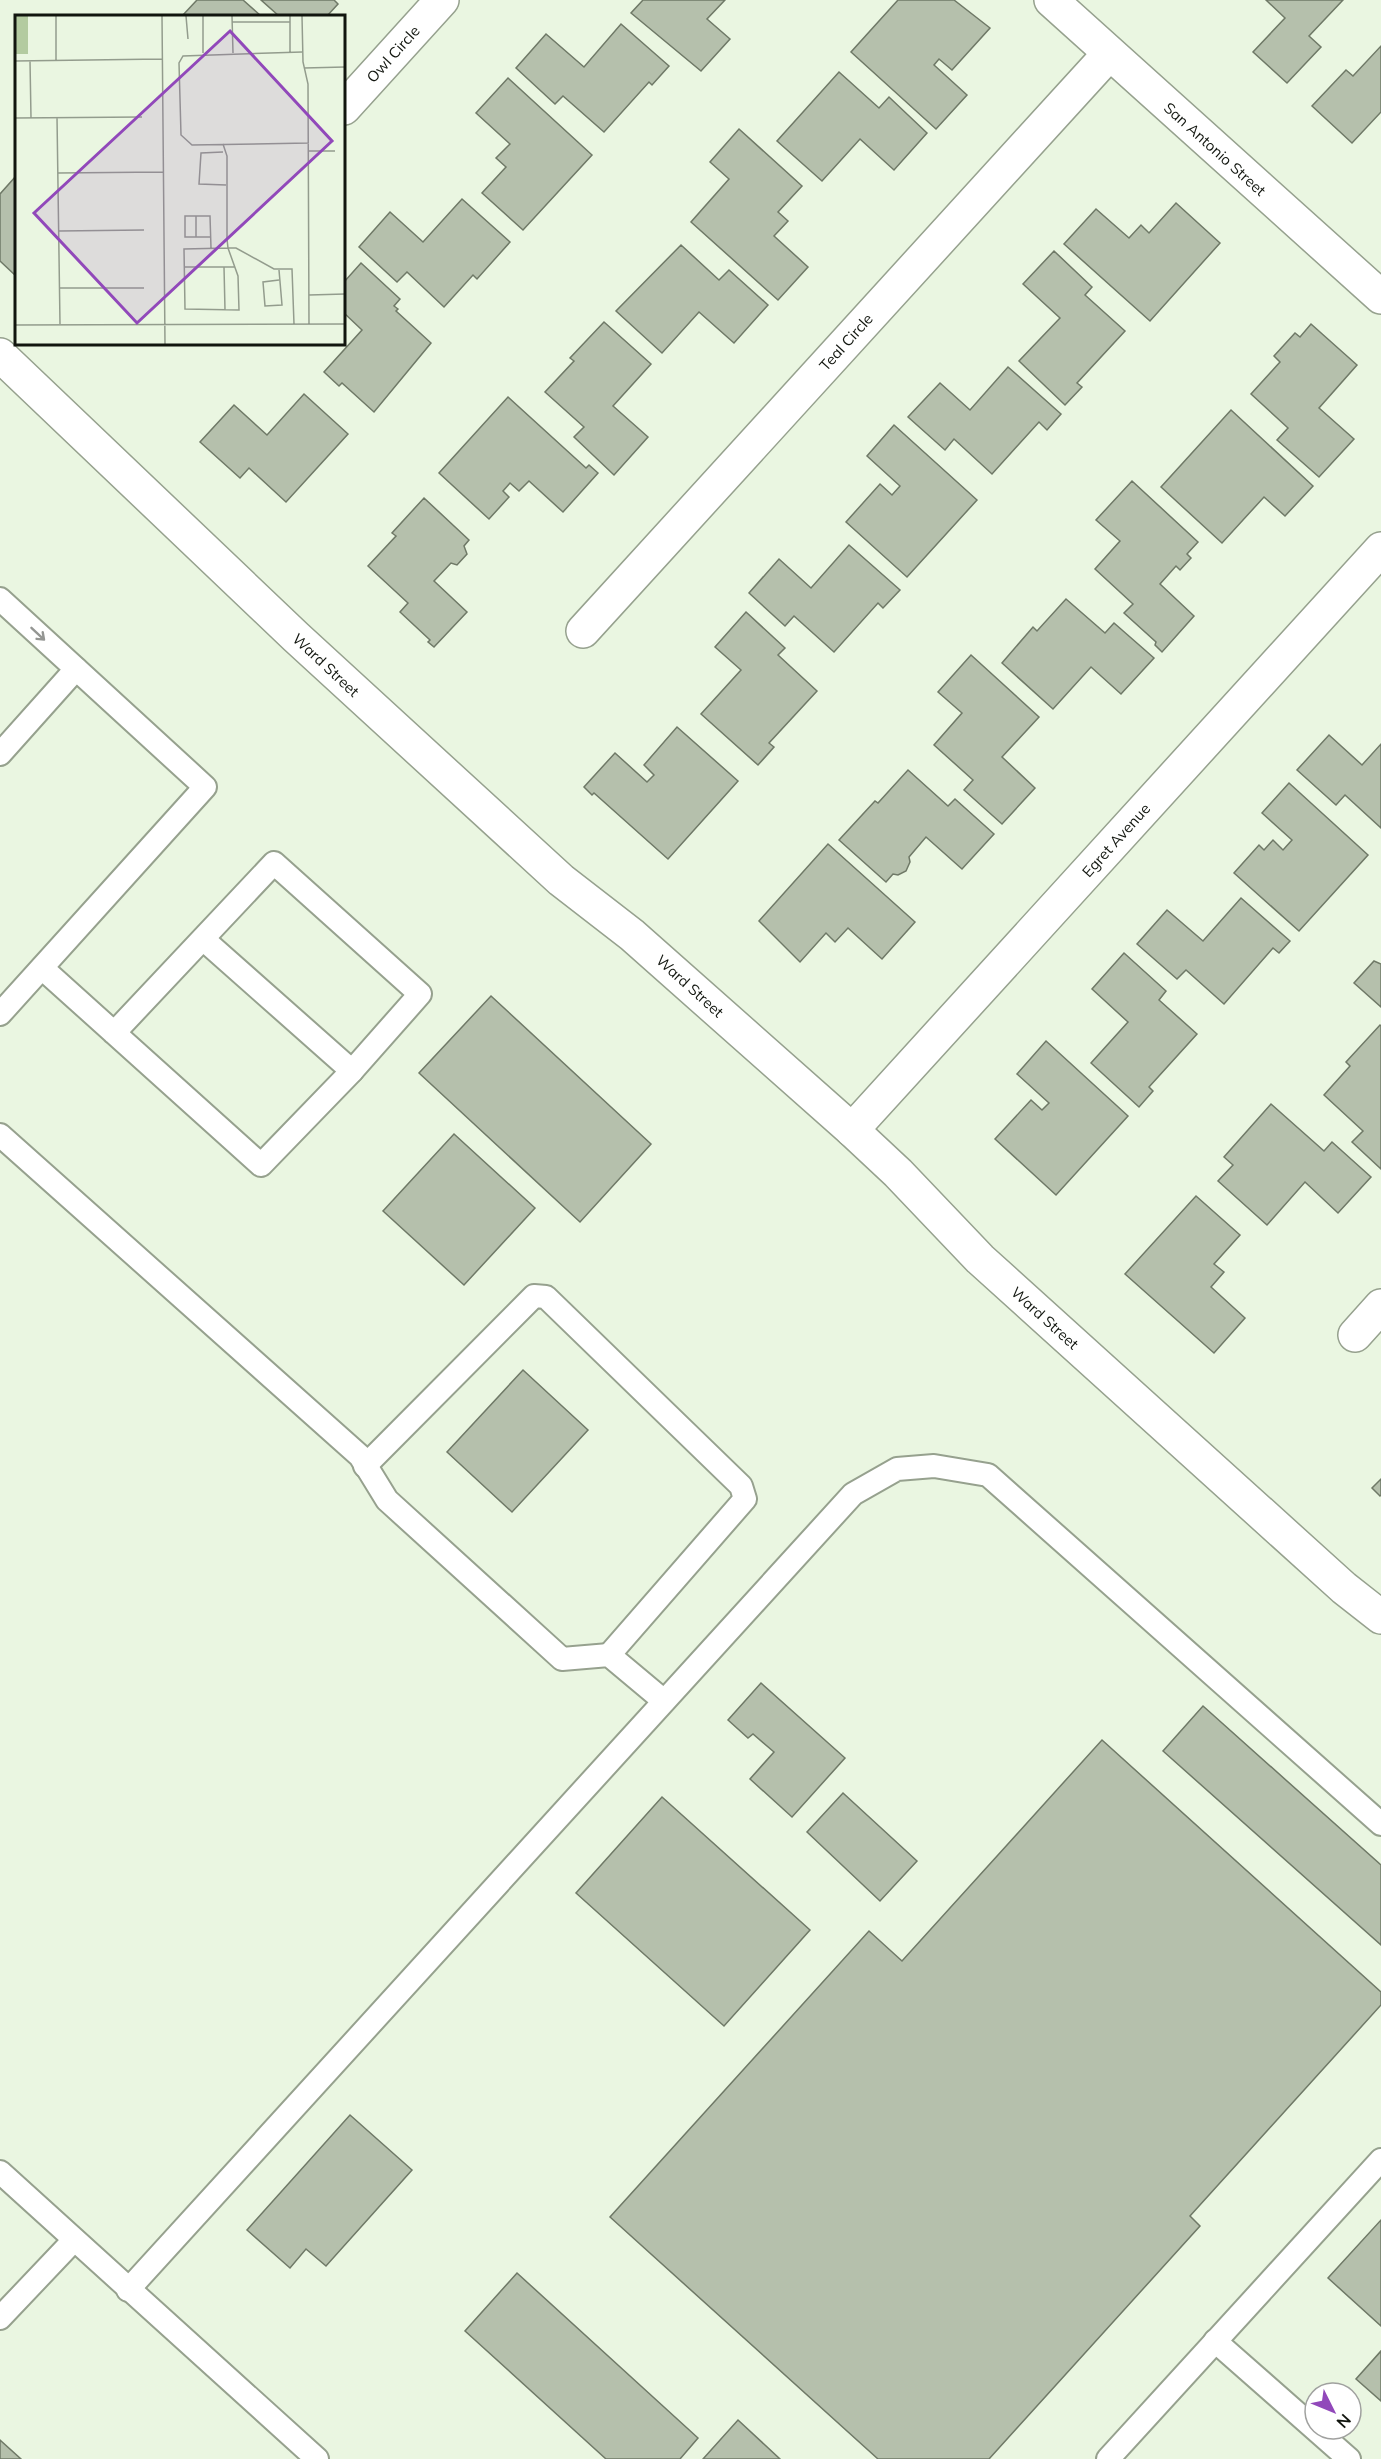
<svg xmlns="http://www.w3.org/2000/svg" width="1381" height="2459" viewBox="0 0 1381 2459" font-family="Mulish,sans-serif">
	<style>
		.building { fill: #b5c0ac; stroke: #6f7967; stroke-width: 1.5 }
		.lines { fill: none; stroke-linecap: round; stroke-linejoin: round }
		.lane-casing { stroke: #96a18e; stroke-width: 26 }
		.street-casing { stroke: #96a18e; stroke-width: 36 }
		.secondary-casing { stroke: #96a18e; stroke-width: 36 }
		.lane { stroke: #fff; stroke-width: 22 }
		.street { stroke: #fff; stroke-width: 33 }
		.secondary { stroke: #fff; stroke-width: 33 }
		.oneway { stroke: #949693 }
		.labels { text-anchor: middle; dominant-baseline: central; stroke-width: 4.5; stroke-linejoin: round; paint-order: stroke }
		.street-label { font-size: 15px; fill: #11150e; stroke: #fff }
		.inset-road { fill: none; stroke: #939c8d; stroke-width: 1.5 }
		.view { fill: #9148ba; fill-opacity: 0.15; stroke: #9148ba; stroke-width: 3 }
		.inset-edge { fill: none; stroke: #11150e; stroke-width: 3 }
	</style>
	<rect width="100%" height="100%" fill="#eaf6e1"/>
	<g class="building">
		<path d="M 197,0 L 243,0 L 261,16 L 182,16 Z"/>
		<path d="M 261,0 L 334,0 L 338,4 L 327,16 L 279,16 Z"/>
		<path d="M 643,0 L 725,0 L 707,19 L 730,39 L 701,71 L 631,13 Z"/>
		<path d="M 898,0 L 954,0 L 990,28 L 952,70 L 939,59 L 934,65 L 967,95 L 936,129 L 851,52 Z"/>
		<path d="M 1266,0 L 1343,0 L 1309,36 L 1321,47 L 1287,83 L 1253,52 L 1285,18 Z"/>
		<path d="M 621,24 L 669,66 L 652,85 L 649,82 L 604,132 L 563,96 L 555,104 L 516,68 L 546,34 L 584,67 Z"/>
		<path d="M 1381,46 L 1381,112 L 1352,143 L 1312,106 L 1346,70 L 1353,76 Z"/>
		<path d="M 839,72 L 879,108 L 889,97 L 927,133 L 894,170 L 860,139 L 822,181 L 777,141 Z"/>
		<path d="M 508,78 L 592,155 L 523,230 L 482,193 L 506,167 L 496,158 L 510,144 L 476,113 Z"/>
		<path d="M 739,129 L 802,186 L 778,212 L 788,221 L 774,236 L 808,267 L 778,300 L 691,222 L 729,179 L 710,162 Z"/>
		<path d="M 16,176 L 16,276 L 0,261 L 0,194 Z"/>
		<path d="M 462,199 L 510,242 L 477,279 L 473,275 L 444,307 L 407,272 L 397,282 L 359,247 L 390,212 L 423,242 Z"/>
		<path d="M 1176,203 L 1220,243 L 1150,321 L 1064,244 L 1096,209 L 1129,238 L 1141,225 L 1149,233 Z"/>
		<path d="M 681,245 L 719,280 L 729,270 L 768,305 L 734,343 L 699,312 L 662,353 L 616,311 Z"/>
		<path d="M 1054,251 L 1092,287 L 1085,295 L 1125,331 L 1077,383 L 1082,387 L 1065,405 L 1019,361 L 1060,318 L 1023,284 Z"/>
		<path d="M 361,263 L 400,299 L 394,306 L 398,309 L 396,311 L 431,343 L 374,412 L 342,383 L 339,386 L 324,372 L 362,330 L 344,313 L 344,282 Z"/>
		<path d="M 604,322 L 651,364 L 613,406 L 648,437 L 614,475 L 574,437 L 584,427 L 545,392 L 574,361 L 570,358 Z"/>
		<path d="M 1311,324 L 1357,365 L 1319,408 L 1354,439 L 1319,477 L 1277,440 L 1288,428 L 1251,394 L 1280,362 L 1274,356 L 1295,333 L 1300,337 Z"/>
		<path d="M 1008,367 L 1061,414 L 1047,430 L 1039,422 L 992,474 L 954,439 L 945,450 L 908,417 L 940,383 L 970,410 Z"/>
		<path d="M 304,394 L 348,434 L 286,502 L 249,468 L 240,478 L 200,442 L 234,405 L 267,435 Z"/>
		<path d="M 508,397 L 586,468 L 589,465 L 598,473 L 563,512 L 529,481 L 519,491 L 510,483 L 503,491 L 509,497 L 489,519 L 439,473 Z"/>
		<path d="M 1231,410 L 1313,486 L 1285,516 L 1264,497 L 1222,543 L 1161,487 Z"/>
		<path d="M 894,425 L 977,500 L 907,577 L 846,522 L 880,484 L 892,495 L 900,486 L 867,456 Z"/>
		<path d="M 1132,481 L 1198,542 L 1187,554 L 1191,558 L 1180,570 L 1176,566 L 1160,584 L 1194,616 L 1162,652 L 1155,645 L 1156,642 L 1124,613 L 1133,604 L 1095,569 L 1120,541 L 1096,520 Z"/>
		<path d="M 424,498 L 469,540 L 464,546 L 467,554 L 457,565 L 451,563 L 434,581 L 467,612 L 434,647 L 428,642 L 430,640 L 400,612 L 408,603 L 368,566 L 396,536 L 392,533 Z"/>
		<path d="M 849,545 L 900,590 L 883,608 L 878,603 L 834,652 L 794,616 L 785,626 L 749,593 L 779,559 L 811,588 Z"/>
		<path d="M 1066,599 L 1105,633 L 1114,623 L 1154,658 L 1121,694 L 1091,667 L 1053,709 L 1002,663 L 1033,627 L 1037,631 Z"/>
		<path d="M 746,612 L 785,648 L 778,655 L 817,691 L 769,743 L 774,747 L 758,765 L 701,714 L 741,670 L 715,647 Z"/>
		<path d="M 971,655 L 1039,717 L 1002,757 L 1035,788 L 1002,824 L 964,790 L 973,780 L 934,745 L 962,713 L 938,692 Z"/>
		<path d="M 677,727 L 738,781 L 668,859 L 594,793 L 592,795 L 584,787 L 615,753 L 647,782 L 654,775 L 644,765 Z"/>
		<path d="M 1329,735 L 1362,765 L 1381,744 L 1381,828 L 1345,795 L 1336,805 L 1297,770 Z"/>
		<path d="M 908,770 L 948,806 L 955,799 L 994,834 L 962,869 L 926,837 L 909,857 L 910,862 L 906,871 L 898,875 L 893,874 L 886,882 L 839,840 L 875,801 L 878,803 Z"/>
		<path d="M 1289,783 L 1368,855 L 1299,931 L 1234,873 L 1259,845 L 1264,850 L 1273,840 L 1283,850 L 1292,840 L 1262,813 Z"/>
		<path d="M 828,844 L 915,922 L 882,959 L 848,928 L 835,942 L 826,933 L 800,962 L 759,921 Z"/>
		<path d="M 1241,898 L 1290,941 L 1279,953 L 1273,948 L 1224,1004 L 1186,970 L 1177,979 L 1137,944 L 1167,910 L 1203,941 Z"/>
		<path d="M 1124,953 L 1166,991 L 1159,1000 L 1197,1034 L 1149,1087 L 1153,1091 L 1139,1107 L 1091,1063 L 1128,1022 L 1092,989 Z"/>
		<path d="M 1374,961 L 1381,964 L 1381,1007 L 1354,983 Z"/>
		<path d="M 491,996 L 651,1144 L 580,1222 L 419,1073 Z"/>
		<path d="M 1380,1025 L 1381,1026 L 1381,1169 L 1352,1142 L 1363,1131 L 1324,1095 L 1350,1066 L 1346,1062 Z"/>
		<path d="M 1046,1041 L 1128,1116 L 1056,1195 L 995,1139 L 1031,1100 L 1042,1110 L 1049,1103 L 1017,1074 Z"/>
		<path d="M 1271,1104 L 1324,1151 L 1332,1142 L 1371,1177 L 1338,1213 L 1305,1182 L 1267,1225 L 1218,1181 L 1233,1165 L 1224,1157 Z"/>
		<path d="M 454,1134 L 535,1208 L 464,1285 L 383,1211 Z"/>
		<path d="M 1196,1196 L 1240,1235 L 1214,1264 L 1224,1272 L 1211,1287 L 1245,1318 L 1214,1353 L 1125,1274 Z"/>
		<path d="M 523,1370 L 588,1430 L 512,1512 L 447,1452 Z"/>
		<path d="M 1381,1479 L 1381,1495 L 1380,1496 L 1372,1488 Z"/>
		<path d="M 761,1683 L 845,1758 L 792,1817 L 750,1779 L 774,1752 L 753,1734 L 748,1738 L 728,1720 Z"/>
		<path d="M 1203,1706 L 1381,1865 L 1381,1945 L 1163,1751 Z"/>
		<path d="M 1102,1740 L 1381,1992 L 1381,2005 L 1190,2216 L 1200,2226 L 989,2459 L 878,2459 L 610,2217 L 869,1931 L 902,1961 Z"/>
		<path d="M 843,1793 L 917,1861 L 880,1901 L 807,1832 Z"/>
		<path d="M 662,1797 L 810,1930 L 724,2026 L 576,1893 Z"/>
		<path d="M 350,2115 L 412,2170 L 326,2266 L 306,2249 L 290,2268 L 247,2230 Z"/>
		<path d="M 1381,2220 L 1381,2326 L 1328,2278 Z"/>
		<path d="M 517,2273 L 698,2438 L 680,2459 L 606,2459 L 465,2331 Z"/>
		<path d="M 1381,2351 L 1381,2401 L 1356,2379 Z"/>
		<path d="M 738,2420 L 780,2459 L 703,2459 Z"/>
		<path d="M 0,2440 L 21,2459 L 0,2459 Z"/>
	</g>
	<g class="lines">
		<defs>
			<g id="lane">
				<path d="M 0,599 L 205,787 L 0,1014"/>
				<path d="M 0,754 L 76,669"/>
				<path d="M 203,939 L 352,1071"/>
				<path d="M 42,968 L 261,1165 L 352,1071 L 420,994 L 274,863 L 114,1033"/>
				<path d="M 0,1135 L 360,1456 L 387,1500 L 562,1659 L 609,1655 L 664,1701"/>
				<path d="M 365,1466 L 534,1296 L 546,1297 L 741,1486 L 745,1499 L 609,1655"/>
				<path d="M 0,2172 L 317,2459"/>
				<path d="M 128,2290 L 853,1494 L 897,1469 L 934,1466 L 988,1475 L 1381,1824"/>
				<path d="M 0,2318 L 74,2240"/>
				<path d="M 1215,2341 L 1349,2459"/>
				<path d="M 1108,2459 L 1381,2160"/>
			</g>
			<g id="street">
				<path d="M 1051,0 L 1381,297"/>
				<path d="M 344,108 L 442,0"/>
				<path d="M 583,631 L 1109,54"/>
				<path d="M 852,1130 L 1381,549"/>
				<path d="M 1355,1335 L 1381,1306"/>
			</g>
			<path id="secondary" d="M 0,355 L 296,637 L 561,880 L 632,935 L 852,1130 L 898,1173 L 980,1259 L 1344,1588 L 1381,1617"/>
		</defs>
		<use href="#lane" class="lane-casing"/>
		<use href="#street" class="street-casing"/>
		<use href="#secondary" class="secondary-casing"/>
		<use href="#lane" class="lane"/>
		<use href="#street" class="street"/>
		<use href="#secondary" class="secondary"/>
	</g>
	<defs><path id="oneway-shaft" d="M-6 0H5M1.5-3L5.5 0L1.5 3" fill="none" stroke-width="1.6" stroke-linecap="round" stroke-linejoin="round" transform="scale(1.5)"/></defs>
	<use class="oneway" href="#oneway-shaft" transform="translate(38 634) rotate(43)"/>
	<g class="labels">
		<g class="street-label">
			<text transform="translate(393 54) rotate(-48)">Owl Circle</text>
			<text transform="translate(1215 149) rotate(42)">San Antonio Street</text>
			<text transform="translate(846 342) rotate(-48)">Teal Circle</text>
			<text transform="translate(326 665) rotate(43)">Ward Street</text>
			<text transform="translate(1116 840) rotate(-48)">Egret Avenue</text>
			<text transform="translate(690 986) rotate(42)">Ward Street</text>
			<text transform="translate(1045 1318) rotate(42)">Ward Street</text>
		</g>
	</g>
	<g transform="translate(15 15)">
		<rect width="330" height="330" fill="#eaf6e1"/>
		<path d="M 0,1 L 13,1 L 13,39 L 0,39 Z" fill="#b3cba0"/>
		<path class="inset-road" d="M 41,1 L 41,46M 147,1 L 150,329M 171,1 L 173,24M 188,1 L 188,38M 217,1 L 218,38M 275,1 L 275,37M 287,1 L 288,47 L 293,69 L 294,309M 217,7 L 275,7M 287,37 L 168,41 L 164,48 L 166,120 L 177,130 L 294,128M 0,46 L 147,44M 15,46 L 16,103M 289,53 L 330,52M 42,102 L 45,309M 0,103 L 127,102M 208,129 L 212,141 L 212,224 L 213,233 L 223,261 L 224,295 L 170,294 L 169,234 L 213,233 L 221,233 L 259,254 L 277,254 L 279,309M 294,136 L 320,136M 208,137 L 186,138 L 184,169 L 211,170M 43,158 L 148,157M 181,201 L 181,222M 44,216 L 129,215M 195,222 L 170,222 L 170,201 L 195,201 L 196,233M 169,252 L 220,252M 209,252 L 210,295M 264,255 L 267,290 L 250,291 L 248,267 L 264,265M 44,273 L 129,273M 294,280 L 330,279M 0,310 L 330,309"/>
		<path class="view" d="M 215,16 L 317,126 L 122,308 L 19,198 Z"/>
		<rect width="330" height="330" class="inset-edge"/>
	</g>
	<g transform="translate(1333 2411) rotate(133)"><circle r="28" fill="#ffffff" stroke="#a0a19f" stroke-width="1.5"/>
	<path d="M0-4.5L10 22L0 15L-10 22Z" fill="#9148ba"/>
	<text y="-9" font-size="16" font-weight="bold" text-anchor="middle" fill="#11150e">N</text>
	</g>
</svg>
